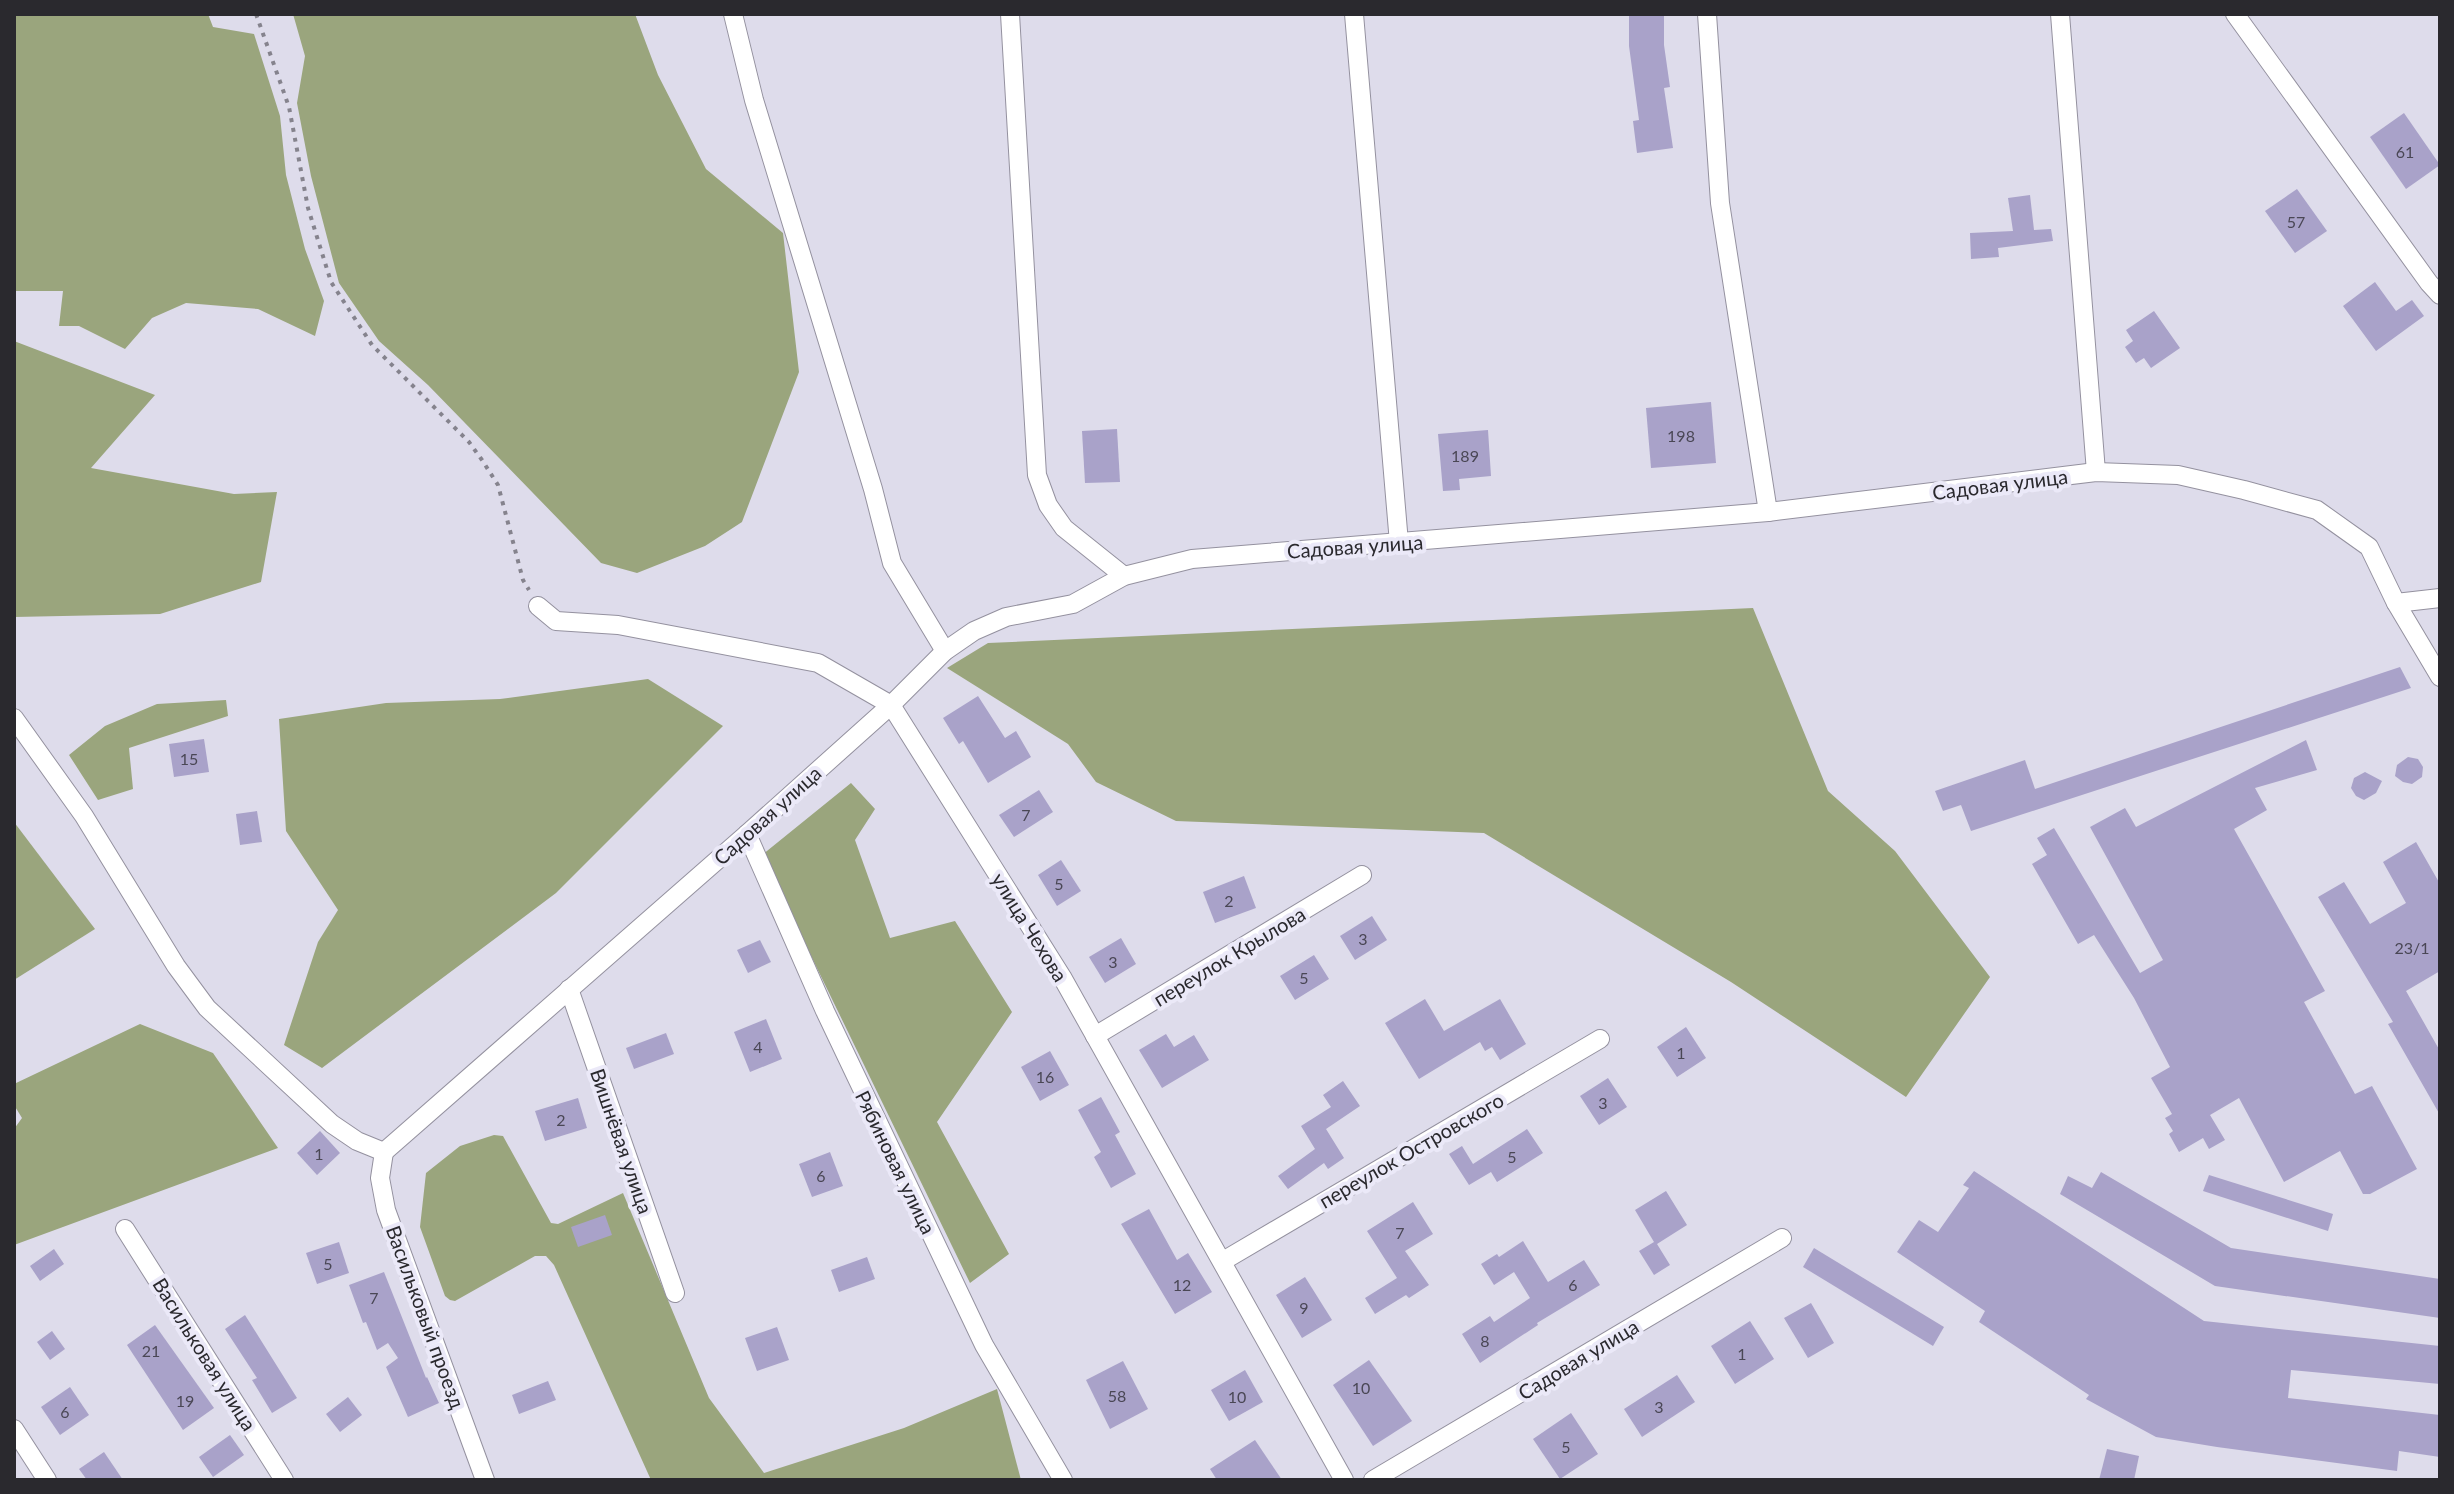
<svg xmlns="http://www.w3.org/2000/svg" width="2454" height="1494" viewBox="0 0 2454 1494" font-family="Lato,sans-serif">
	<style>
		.forest { fill: #9aa57d }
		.building { fill: #a9a2c9 }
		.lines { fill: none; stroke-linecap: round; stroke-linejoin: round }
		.minor-casing { stroke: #94919f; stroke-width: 20 }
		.path { stroke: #85838d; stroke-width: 4; stroke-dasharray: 4 6; stroke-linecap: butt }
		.minor { stroke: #fff; stroke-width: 18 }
		.labels { text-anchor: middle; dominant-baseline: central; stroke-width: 8; stroke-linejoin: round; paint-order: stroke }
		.number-label { font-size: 16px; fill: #4a4755 }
		.street-label { font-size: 20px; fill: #2a292e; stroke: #ebe9f8 }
	</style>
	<rect width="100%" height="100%" fill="#dedceb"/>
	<g class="forest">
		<path d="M 14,14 L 208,14 L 213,27 L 254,34 L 280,116 L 286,175 L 305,249 L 324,301 L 315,336 L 258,309 L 186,303 L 152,318 L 125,349 L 79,326 L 59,326 L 63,291 L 14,291 Z"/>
		<path d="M 293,14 L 635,14 L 658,75 L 706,169 L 783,233 L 799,372 L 742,522 L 705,546 L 637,573 L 601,563 L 428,385 L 379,341 L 339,283 L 311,176 L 297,103 L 305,56 Z"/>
		<path d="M 14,341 L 155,395 L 91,468 L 234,494 L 277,492 L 261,582 L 160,614 L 14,617 Z"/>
		<path d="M 1753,608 L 1828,791 L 1895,851 L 1990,977 L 1906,1097 L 1731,982 L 1484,833 L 1176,821 L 1096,782 L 1068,744 L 947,668 L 988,643 Z"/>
		<path d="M 648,679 L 723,726 L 556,893 L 322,1068 L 284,1045 L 318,942 L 338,910 L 286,831 L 279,719 L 386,703 L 500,699 Z"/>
		<path d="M 226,700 L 228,716 L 129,748 L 133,789 L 98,800 L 69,755 L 105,726 L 157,704 Z"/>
		<path d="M 851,783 L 875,809 L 855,840 L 890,938 L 955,921 L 1012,1012 L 937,1122 L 1009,1254 L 970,1283 L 762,855 Z"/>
		<path d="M 14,822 L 95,929 L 14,980 Z"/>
		<path d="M 140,1024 L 213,1053 L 278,1148 L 14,1245 L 14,1129 L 22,1118 L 14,1105 L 14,1084 Z"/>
		<path d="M 494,1135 L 503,1136 L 551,1223 L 558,1224 L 623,1193 L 709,1398 L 764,1473 L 904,1428 L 997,1389 L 1021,1480 L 651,1480 L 554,1265 L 546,1256 L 535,1256 L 455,1301 L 450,1300 L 445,1296 L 420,1227 L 426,1173 L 460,1146 Z"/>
	</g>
	<g class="building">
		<path d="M 1629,14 L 1664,14 L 1664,45 L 1670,87 L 1664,88 L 1673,148 L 1637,153 L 1633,121 L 1639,120 L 1629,46 Z"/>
		<path d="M 2404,113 L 2440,165 L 2406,189 L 2370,137 Z"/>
		<path d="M 2297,189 L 2327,231 L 2295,253 L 2265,211 Z"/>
		<path d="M 2030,195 L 2034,230 L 2051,229 L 2053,241 L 1998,248 L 1999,257 L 1971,259 L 1970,233 L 2013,231 L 2008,198 Z"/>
		<path d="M 2375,282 L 2396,311 L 2412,300 L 2424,316 L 2376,351 L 2343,306 Z"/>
		<path d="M 2154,311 L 2180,348 L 2151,368 L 2144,358 L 2136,363 L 2125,347 L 2133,341 L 2126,330 Z"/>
		<path d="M 1711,402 L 1716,463 L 1651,468 L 1646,408 Z"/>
		<path d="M 1117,429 L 1120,482 L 1085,483 L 1082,431 Z"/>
		<path d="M 1488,430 L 1491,476 L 1459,479 L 1460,490 L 1443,491 L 1438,434 Z"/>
		<path d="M 2400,667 L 2411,688 L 1971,831 L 1961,805 L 1943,811 L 1935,791 L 2025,760 L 2035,789 Z"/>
		<path d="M 978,696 L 1005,738 L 1016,731 L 1031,757 L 988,783 L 963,741 L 959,744 L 943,718 Z"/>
		<path d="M 204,739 L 209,772 L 174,777 L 169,744 Z"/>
		<path d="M 2306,740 L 2317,770 L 2255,788 L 2267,810 L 2234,829 L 2325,991 L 2304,1002 L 2355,1094 L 2372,1086 L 2417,1169 L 2370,1194 L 2363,1194 L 2340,1151 L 2284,1182 L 2239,1098 L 2210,1115 L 2225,1140 L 2209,1149 L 2203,1138 L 2179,1152 L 2169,1134 L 2173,1131 L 2165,1118 L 2172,1114 L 2151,1078 L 2170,1067 L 2134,998 L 2094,935 L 2078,944 L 2032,864 L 2047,855 L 2037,838 L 2054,828 L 2140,973 L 2163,960 L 2090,827 L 2125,808 L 2136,827 Z"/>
		<path d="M 2408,757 L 2418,759 L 2423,767 L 2422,777 L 2412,784 L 2403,782 L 2395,776 L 2397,765 Z"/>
		<path d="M 2365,772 L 2382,781 L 2376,793 L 2364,800 L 2356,796 L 2351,788 L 2354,778 Z"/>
		<path d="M 1039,790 L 1053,812 L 1014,837 L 999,815 Z"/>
		<path d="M 257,811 L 262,842 L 240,845 L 236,814 Z"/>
		<path d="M 2416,842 L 2440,884 L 2440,971 L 2406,991 L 2440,1051 L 2440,1115 L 2388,1024 L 2393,1022 L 2318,897 L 2344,882 L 2370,924 L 2406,903 L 2383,862 Z"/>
		<path d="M 1061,860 L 1081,891 L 1057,906 L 1038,875 Z"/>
		<path d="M 1244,876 L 1256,908 L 1215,923 L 1203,892 Z"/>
		<path d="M 1372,916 L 1387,940 L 1355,960 L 1340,936 Z"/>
		<path d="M 1121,938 L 1136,964 L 1105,983 L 1089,957 Z"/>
		<path d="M 760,940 L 771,962 L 748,973 L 737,950 Z"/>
		<path d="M 1314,955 L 1329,979 L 1295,1000 L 1280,976 Z"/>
		<path d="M 1425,999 L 1444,1031 L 1500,999 L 1526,1044 L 1500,1060 L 1492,1047 L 1485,1051 L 1480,1042 L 1419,1079 L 1385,1023 Z"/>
		<path d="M 766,1019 L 782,1059 L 750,1072 L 734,1032 Z"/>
		<path d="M 1686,1027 L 1706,1058 L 1677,1077 L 1657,1047 Z"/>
		<path d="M 666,1033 L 674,1054 L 634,1069 L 626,1048 Z"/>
		<path d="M 1166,1034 L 1174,1047 L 1194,1035 L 1209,1060 L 1162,1088 L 1139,1050 Z"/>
		<path d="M 1050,1051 L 1069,1085 L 1040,1101 L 1021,1067 Z"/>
		<path d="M 1608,1078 L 1627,1107 L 1599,1125 L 1580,1096 Z"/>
		<path d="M 1343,1081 L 1360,1106 L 1326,1129 L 1344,1158 L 1328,1169 L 1324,1163 L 1288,1189 L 1278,1176 L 1315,1149 L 1301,1126 L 1331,1107 L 1323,1095 Z"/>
		<path d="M 1101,1097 L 1120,1132 L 1115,1135 L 1136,1174 L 1111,1188 L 1094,1157 L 1101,1152 L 1078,1110 Z"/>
		<path d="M 578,1098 L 587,1128 L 545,1141 L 535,1111 Z"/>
		<path d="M 1527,1129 L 1543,1153 L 1497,1182 L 1491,1172 L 1469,1185 L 1449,1154 L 1462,1146 L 1473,1164 Z"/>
		<path d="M 320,1131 L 340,1153 L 317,1175 L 297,1153 Z"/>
		<path d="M 830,1152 L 843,1186 L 812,1197 L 799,1164 Z"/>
		<path d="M 1974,1171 L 2204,1321 L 2440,1346 L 2440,1384 L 2291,1370 L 2288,1398 L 2440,1415 L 2440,1457 L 2399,1451 L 2397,1471 L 2217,1447 L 2156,1437 L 2086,1399 L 2089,1395 L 1979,1322 L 1985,1311 L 1897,1252 L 1919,1220 L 1938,1232 L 1969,1188 L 1963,1185 Z"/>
		<path d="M 2101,1172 L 2231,1248 L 2440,1279 L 2440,1318 L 2215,1286 L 2060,1194 L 2068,1176 L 2092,1188 Z"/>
		<path d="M 2209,1175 L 2333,1214 L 2328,1231 L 2203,1191 Z"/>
		<path d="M 1666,1191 L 1687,1225 L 1657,1244 L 1670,1265 L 1654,1275 L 1639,1251 L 1654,1242 L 1635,1210 Z"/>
		<path d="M 1413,1202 L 1433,1234 L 1405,1251 L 1429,1285 L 1409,1298 L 1406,1295 L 1375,1314 L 1365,1298 L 1397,1278 L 1367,1231 Z"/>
		<path d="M 1149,1209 L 1177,1260 L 1188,1253 L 1212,1292 L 1175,1314 L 1121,1224 Z"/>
		<path d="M 605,1215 L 612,1235 L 578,1247 L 571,1227 Z"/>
		<path d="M 1523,1241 L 1548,1282 L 1584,1260 L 1600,1285 L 1537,1323 L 1538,1325 L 1480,1363 L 1462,1334 L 1490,1316 L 1494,1322 L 1530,1298 L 1514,1272 L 1494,1285 L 1481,1264 L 1497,1254 L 1499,1257 Z"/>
		<path d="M 339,1242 L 349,1273 L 317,1284 L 306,1253 Z"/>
		<path d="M 1814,1248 L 1944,1327 L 1933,1346 L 1803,1267 Z"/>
		<path d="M 54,1249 L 64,1264 L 40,1281 L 30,1266 Z"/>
		<path d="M 867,1257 L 875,1279 L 839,1292 L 831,1270 Z"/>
		<path d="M 384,1272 L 426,1378 L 427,1377 L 439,1403 L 408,1417 L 386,1367 L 398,1358 L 388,1343 L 377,1350 L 366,1322 L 363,1323 L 349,1285 Z"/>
		<path d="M 1305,1277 L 1332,1320 L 1302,1338 L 1276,1295 Z"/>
		<path d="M 1811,1303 L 1834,1343 L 1808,1358 L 1784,1318 Z"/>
		<path d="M 245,1315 L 297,1398 L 272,1413 L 252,1380 L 257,1378 L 225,1329 Z"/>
		<path d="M 1750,1321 L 1774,1359 L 1735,1384 L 1711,1346 Z"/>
		<path d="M 155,1325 L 214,1408 L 183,1430 L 127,1345 Z"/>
		<path d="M 777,1327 L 789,1360 L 757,1371 L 745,1338 Z"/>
		<path d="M 52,1331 L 65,1349 L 50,1360 L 37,1342 Z"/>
		<path d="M 1369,1360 L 1412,1421 L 1373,1446 L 1333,1385 Z"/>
		<path d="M 1123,1361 L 1148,1409 L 1110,1429 L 1086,1380 Z"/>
		<path d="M 1245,1370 L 1263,1402 L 1229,1421 L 1211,1390 Z"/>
		<path d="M 1677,1375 L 1695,1402 L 1642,1437 L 1624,1409 Z"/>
		<path d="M 548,1381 L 556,1400 L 519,1414 L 512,1395 Z"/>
		<path d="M 70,1387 L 89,1415 L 60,1435 L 41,1407 Z"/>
		<path d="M 348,1397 L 362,1415 L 340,1432 L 326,1414 Z"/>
		<path d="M 1571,1413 L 1598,1454 L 1560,1479 L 1533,1439 Z"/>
		<path d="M 230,1435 L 244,1455 L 213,1477 L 199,1457 Z"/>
		<path d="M 1255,1440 L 1282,1480 L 1217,1480 L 1210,1469 Z"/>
		<path d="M 2107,1449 L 2139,1456 L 2134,1480 L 2099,1480 Z"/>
		<path d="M 104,1452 L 123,1480 L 87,1480 L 79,1469 Z"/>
	</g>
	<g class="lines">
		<defs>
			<g id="minor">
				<path d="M 733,14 L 754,100 L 873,489 L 892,563 L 945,651"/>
				<path d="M 1010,14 L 1037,475 L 1048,505 L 1064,528 L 1124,576"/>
				<path d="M 1354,14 L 1399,543"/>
				<path d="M 1707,14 L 1720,203 L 1768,512"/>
				<path d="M 2060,14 L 2096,472"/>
				<path d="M 2235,14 L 2429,283 L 2440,295"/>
				<path d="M 2396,603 L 2440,598"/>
				<path d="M 538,606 L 556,621 L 618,625 L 818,663 L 891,705 L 1062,977 L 1344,1480"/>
				<path d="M 14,718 L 84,816 L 176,966 L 207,1008 L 332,1124 L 357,1141 L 384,1152"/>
				<path d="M 747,834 L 825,1011 L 984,1345 L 1063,1480"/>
				<path d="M 569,989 L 675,1293"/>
				<path d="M 1095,1036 L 1362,875"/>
				<path d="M 384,1152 L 747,834 L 891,705 L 945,651 L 974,631 L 1006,617 L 1073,604 L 1124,576 L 1192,559 L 1768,512 L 2096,472 L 2178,475 L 2244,490 L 2317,510 L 2369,547 L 2396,603 L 2440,677"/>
				<path d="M 384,1152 L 380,1178 L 386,1210 L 485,1480"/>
				<path d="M 125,1229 L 284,1480"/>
				<path d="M 1223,1261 L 1600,1039"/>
				<path d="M 14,1429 L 47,1480"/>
				<path d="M 1373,1480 L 1782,1238"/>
			</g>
		</defs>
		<use href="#minor" class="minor-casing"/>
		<path class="path" d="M 256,14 L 289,107 L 308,208 L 331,282 L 372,345 L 469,442 L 482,460 L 498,485 L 523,580 L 529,590"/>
		<use href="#minor" class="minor"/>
	</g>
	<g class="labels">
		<g class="number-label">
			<text x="2405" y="151">61</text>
			<text x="2296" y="221">57</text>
			<text x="1681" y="435">198</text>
			<text x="1465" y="455">189</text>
			<text x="189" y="758">15</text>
			<text x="1026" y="814">7</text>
			<text x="1059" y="883">5</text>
			<text x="1229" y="900">2</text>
			<text x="1363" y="938">3</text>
			<text x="2412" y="947">23/1</text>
			<text x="1113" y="961">3</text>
			<text x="1304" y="977">5</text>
			<text x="758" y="1046">4</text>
			<text x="1681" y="1052">1</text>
			<text x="1045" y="1076">16</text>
			<text x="1603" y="1102">3</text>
			<text x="561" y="1119">2</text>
			<text x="319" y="1153">1</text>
			<text x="1512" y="1156">5</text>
			<text x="821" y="1175">6</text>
			<text x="1400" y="1232">7</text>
			<text x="328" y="1263">5</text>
			<text x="1182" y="1284">12</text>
			<text x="1573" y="1284">6</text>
			<text x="374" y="1297">7</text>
			<text x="1304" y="1307">9</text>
			<text x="1485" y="1340">8</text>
			<text x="151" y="1350">21</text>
			<text x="1742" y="1353">1</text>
			<text x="1361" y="1387">10</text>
			<text x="1117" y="1395">58</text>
			<text x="1237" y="1396">10</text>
			<text x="185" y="1400">19</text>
			<text x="1659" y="1406">3</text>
			<text x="65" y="1411">6</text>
			<text x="1566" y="1446">5</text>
		</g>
		<g class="street-label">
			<text transform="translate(2000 484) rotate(-7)">Садовая улица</text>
			<text transform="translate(1355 546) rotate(-4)">Садовая улица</text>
			<text transform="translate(767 815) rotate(-42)">Садовая улица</text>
			<text transform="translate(1030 927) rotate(58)">улица Чехова</text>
			<text transform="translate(1229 956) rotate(-31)">переулок Крылова</text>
			<text transform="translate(622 1141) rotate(71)">Вишнёвая улица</text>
			<text transform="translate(1411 1150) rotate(-30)">переулок Островского</text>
			<text transform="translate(896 1162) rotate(64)">Рябиновая улица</text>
			<text transform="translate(426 1317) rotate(70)">Васильковый проезд</text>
			<text transform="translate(205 1354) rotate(58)">Васильковая улица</text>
			<text transform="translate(1578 1359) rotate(-31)">Садовая улица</text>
		</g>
	</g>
	<rect width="2454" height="1494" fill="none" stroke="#2a292e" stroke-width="32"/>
</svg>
